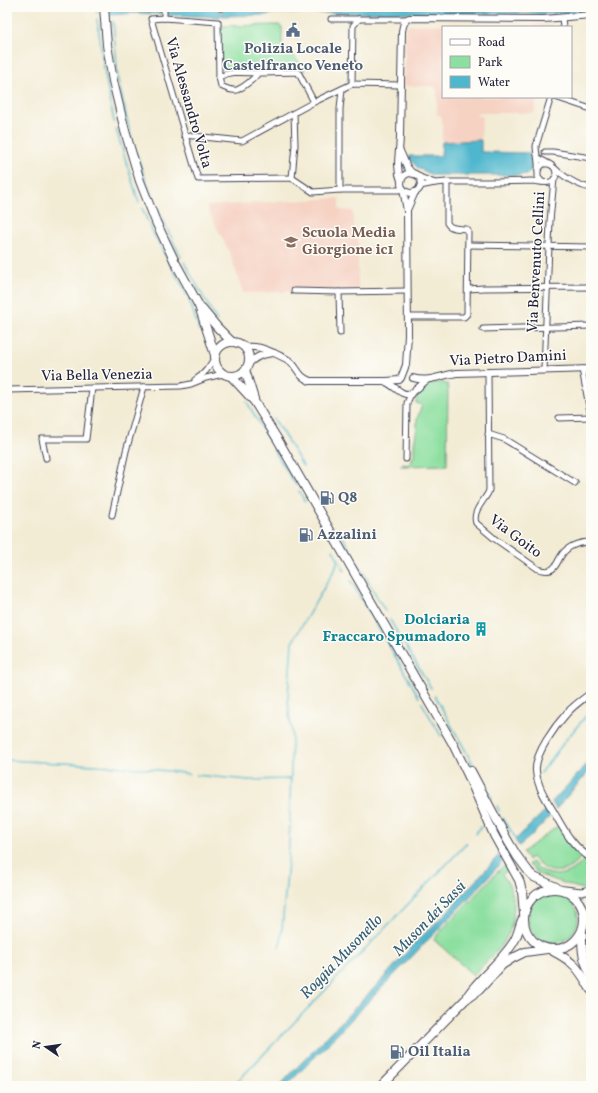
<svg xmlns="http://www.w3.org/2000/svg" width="598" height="1093" viewBox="0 0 598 1093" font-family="Vollkorn,serif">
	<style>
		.built { fill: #f6d2c3 }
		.green { fill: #8ddfa0; stroke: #58806e }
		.water { fill: #4fb7cd; stroke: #386c84 }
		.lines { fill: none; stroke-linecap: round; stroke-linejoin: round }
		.stream { stroke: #4fb7cd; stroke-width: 1.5 }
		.minor-casing { stroke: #414052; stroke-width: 7 }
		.tertiary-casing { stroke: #414052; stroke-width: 8 }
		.secondary-casing { stroke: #414052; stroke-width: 9 }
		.primary-casing { stroke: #414052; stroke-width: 10 }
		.minor { stroke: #fff; stroke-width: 5 }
		.tertiary { stroke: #fff; stroke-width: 6 }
		.secondary { stroke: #fff; stroke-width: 7 }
		.primary { stroke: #fff; stroke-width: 8 }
		.labels { text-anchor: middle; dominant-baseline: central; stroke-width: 3; stroke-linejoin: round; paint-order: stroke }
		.service-label { font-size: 15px; font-weight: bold; fill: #4e5e75; stroke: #fdfcf7; text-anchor: start }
		.street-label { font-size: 15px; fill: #22223b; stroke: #fdfcf7 }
		.education-label { font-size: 15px; font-weight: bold; fill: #785e54; stroke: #fdfcf7; text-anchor: start }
		.culture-label { font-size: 15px; font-weight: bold; fill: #0d838f; stroke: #fdfcf7; text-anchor: end }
		.water-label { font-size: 16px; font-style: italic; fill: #345e75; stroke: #fdfcf7 }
	</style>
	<rect width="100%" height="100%" fill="#fdfcf7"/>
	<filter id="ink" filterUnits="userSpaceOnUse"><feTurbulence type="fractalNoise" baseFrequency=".025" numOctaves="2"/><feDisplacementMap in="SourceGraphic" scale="8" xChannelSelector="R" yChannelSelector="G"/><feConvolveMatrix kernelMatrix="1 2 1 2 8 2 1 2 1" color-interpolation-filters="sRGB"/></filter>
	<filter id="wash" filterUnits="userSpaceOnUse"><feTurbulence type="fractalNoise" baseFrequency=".012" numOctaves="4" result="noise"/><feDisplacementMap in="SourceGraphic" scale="16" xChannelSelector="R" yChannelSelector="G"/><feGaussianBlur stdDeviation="0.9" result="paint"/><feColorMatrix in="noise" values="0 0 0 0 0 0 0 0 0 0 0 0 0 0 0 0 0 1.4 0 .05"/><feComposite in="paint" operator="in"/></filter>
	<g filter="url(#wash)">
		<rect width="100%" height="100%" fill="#f3ecd5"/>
		<g class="built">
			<path d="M 461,24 L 461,26 L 551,25 L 552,27 L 443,27 L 443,97 L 538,97 L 534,113 L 477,113 L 477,116 L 482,116 L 481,140 L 442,142 L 442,118 L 440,115 L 437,115 L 437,89 L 435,89 L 435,86 L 405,86 L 405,31 L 406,27 L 410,25 Z"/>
			<path d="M 339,198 L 339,210 L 353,211 L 354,234 L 358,234 L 358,290 L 285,291 L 285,292 L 243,293 L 230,254 L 206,206 Z"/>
		</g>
		<g class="green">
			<path d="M 279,25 L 282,27 L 282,44 L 304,67 L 304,79 L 299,70 L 296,69 L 224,69 L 220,67 L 219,26 Z"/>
			<path d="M 438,382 L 448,384 L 447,465 L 400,466 L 403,464 C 409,466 413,463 412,457 L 414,457 L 414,444 L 417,428 L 417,419 L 422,405 L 416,403 C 417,389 426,385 438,382 Z"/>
			<path d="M 559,825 L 567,841 L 582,856 C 567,876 548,877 532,857 L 528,860 L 523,852 Z"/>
			<path d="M 585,858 L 591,861 L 591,888 L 583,889 L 575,887 L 540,875 L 528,864 L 532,862 C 536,866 540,870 545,872 C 561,879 576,871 585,858 Z"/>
			<path d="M 505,864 L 509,870 L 502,874 C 505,878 508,882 510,887 C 517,903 514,929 503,943 C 495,955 483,965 473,975 L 433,939 Z"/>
			<circle cx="553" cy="918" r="25"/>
		</g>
		<g class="water">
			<path d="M 110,7 L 161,7 L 161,14 L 137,13 L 110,15 Z"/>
			<path d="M 167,7 L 208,7 L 220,8 L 220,17 L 168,15 L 167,15 Z"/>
			<path d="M 274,7 L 591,7 L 583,11 L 567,13 L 543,14 L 436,13 L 276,13 L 265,15 L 222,16 L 222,9 Z"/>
			<path d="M 481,140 L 481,152 L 530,153 L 531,160 L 531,171 L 527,174 L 519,175 L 432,175 L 418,168 L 410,160 L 409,156 L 441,156 L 442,142 Z"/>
			<path d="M 591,760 L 591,769 L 556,809 L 552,802 Z"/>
			<path d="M 548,808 L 552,814 L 531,836 L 519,846 L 515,840 Z"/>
			<path d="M 499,855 L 502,862 L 485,881 L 366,1004 L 330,1042 L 286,1086 L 279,1086 L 378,984 L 416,942 L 446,913 Z"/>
		</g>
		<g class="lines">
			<g class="stream">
				<path d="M 82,7 L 102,8"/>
				<path d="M 97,8 L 97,13"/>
				<path d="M 97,19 L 104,68 L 114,122"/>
				<path d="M 113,21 L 118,80 L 132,140"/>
				<path d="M 116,129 L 139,203"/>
				<path d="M 136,153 L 153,200 L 181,257"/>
				<path d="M 142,208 L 153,233 L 187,295"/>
				<path d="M 184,262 L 217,321"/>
				<path d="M 189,299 L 199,330"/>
				<path d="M 247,402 L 270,443"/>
				<path d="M 274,419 L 303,466"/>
				<path d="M 273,449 L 296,485"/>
				<path d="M 299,491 L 305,502"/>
				<path d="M 339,530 L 354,557"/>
				<path d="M 333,550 L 345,571"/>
				<path d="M 358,563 L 385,611"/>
				<path d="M 351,581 L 419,697"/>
				<path d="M 390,620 L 431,688"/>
				<path d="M 435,696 L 492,798"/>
				<path d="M 422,703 L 441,736"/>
				<path d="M 570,735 L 591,710"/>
				<path d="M 7,760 C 68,764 128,765 189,774"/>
				<path d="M 541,773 L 568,737"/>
				<path d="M 196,775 L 248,780 L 290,779"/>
				<path d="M 497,806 L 499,811"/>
				<path d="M 503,818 L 516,839"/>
				<path d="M 475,834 L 481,827"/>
				<path d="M 279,947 L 281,940 L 288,861 L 290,822 L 290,803 L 292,733 L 289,714 L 288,696 L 292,643 L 304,622 L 335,569 L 338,559"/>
				<path d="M 233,1086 L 467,843"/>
			</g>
		</g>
	</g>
	<g filter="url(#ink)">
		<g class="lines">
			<defs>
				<g id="minor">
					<path d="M 164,7 L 164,18"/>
					<path d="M 221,7 L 221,8"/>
					<path d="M 562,18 L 563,27"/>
					<path d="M 331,19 L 407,19"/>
					<path d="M 219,77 L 221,86 C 225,88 232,91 237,90 C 244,87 254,79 258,73"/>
					<path d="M 352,84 L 353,26 L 359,19"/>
					<path d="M 555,97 L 591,109"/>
					<path d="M 314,102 L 298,72 C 285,72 272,73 260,73 C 245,73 232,70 219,77 L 218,22 L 164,18 L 151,19 L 198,179 L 292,178 L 313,192 L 340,190 L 399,190 L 402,188"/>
					<path d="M 184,135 L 242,141 L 314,102 L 352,84 L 401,85"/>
					<path d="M 545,152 L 553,152 L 591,158"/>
					<path d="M 538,157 C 542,161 546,162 551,165 C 554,167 557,171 560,173 C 569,180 579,186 591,188"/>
					<path d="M 538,170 C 539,161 536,154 536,146 L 551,97"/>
					<path d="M 417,176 L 435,183"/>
					<path d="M 292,178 L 295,145 L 294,113"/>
					<path d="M 542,182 L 538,177 L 538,170 L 543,164 L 548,164"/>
					<path d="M 420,186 L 435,183 L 447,182 C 475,182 503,182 531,181 C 537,181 545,184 550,182 C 556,180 557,175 555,169"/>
					<path d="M 340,190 L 340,109 L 342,89"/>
					<path d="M 468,245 L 591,247"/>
					<path d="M 468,289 L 484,288 L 591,287"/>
					<path d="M 294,291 L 339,292 L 407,291"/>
					<path d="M 339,292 L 340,333"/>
					<path d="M 408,317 L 464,317 L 467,314 L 468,231 L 466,229 C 459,228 451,230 447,223 L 447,182"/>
					<path d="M 483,329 L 591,326"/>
					<path d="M 582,369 L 591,417"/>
					<path d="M 544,370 L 550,221 L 554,179"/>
					<path d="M 488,373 L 489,490 L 488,493 C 483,502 472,512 476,523 L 495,539 L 538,569 C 559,576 555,559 566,550 C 573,544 583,542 591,542"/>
					<path d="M 195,380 C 205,374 209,367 215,357"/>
					<path d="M 7,390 L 181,386 L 191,384 L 206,378 L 223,374"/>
					<path d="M 559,418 L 591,417"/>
					<path d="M 488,434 L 504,439 L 575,483"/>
					<path d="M 46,458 L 42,439 L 86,439 L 92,388"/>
					<path d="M 406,459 L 407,403 L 411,394"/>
					<path d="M 112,515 L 126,451 L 144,387"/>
				</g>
				<g id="tertiary">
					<path d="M 400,151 L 407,167 L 413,174"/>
					<circle cx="411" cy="183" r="10"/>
					<path d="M 401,181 C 395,166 400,151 400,135 C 401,100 401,66 402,31 C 403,25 404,20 409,18 L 544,19 L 591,15"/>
					<path d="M 407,210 L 415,192"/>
					<path d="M 244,347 C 257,346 262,348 274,353 C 280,356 286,358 291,362 C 299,370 298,376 310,381 L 387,381 L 399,380"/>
					<path d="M 247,366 C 254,357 262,354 274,353"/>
					<path d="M 401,378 L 406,365 L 408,335 L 407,211 L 403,189"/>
					<path d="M 413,378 C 428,383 441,375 457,373 L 591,369"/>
					<path d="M 386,382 C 394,385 403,398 411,393 C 417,390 421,384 427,380"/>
					<path d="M 591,693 C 583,699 574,705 567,713 C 556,725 534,754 536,771 C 537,787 548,802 556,816 C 565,832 574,848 591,858"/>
				</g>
				<g id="secondary">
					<path d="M 565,890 L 581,892 L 591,890"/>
					<path d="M 584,923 L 591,909"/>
				</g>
				<g id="primary">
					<path d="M 104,7 L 107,45 L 113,81 L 125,131 L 140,181 L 156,222 L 175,262 L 199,306 L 215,355"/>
					<path d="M 202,309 L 217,327 L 232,342"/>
					<circle cx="232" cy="359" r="17"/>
					<path d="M 245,370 L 254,399"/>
					<path d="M 231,376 L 254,401 L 278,440 L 453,744 L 468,775 L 494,835 L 519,880 L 522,891 L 524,914"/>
					<path d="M 471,771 L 508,841 L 517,856 L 529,872 L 534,877 L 556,887"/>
					<circle cx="554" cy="919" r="30"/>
					<path d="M 582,932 C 582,950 582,958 591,975"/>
					<path d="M 551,950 C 574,962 578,967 591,990"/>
					<path d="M 468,995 C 481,976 501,962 513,943 C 518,936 519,927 522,920"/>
					<path d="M 381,1086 L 465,1000 L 479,990 L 502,965 L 513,958 L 525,952 L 547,949"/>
				</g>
			</defs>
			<use href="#minor" class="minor-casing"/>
			<use href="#tertiary" class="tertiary-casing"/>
			<use href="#secondary" class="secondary-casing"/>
			<use href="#primary" class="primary-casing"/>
			<use href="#minor" class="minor"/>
			<use href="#tertiary" class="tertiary"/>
			<use href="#secondary" class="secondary"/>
			<use href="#primary" class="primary"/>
		</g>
	</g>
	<defs>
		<symbol id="civic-bare" viewBox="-9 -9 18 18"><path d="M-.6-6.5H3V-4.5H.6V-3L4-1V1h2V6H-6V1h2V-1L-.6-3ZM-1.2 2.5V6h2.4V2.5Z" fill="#5c6f8a" stroke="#fdfcf7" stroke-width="2.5" paint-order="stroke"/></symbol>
		<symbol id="school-bare" viewBox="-9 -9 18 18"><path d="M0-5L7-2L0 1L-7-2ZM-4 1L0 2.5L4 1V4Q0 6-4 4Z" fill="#8d6e63" stroke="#fdfcf7" stroke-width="2.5" paint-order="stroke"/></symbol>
		<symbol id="fuel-bare" viewBox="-9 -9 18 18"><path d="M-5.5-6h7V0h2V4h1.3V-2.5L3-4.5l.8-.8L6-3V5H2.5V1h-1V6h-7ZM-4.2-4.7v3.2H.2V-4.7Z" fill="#5c6f8a" stroke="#fdfcf7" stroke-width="2.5" paint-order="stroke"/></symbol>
		<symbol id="building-bare" viewBox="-9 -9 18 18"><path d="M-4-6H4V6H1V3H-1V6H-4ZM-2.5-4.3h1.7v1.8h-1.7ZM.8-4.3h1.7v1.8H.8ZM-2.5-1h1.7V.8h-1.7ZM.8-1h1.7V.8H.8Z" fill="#0f9aa8" stroke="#fdfcf7" stroke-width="2.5" paint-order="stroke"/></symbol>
	</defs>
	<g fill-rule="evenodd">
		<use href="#civic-bare" x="283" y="20" width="20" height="20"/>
		<use href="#school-bare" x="281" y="232" width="20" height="20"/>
		<use href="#fuel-bare" x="317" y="488" width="20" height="20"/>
		<use href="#fuel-bare" x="296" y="525" width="20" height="20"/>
		<use href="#building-bare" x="471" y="619" width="20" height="20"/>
		<use href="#fuel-bare" x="387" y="1042" width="20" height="20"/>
	</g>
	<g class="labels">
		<g class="service-label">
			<text x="293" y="49" text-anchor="middle">Polizia Locale<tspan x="293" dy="17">Castelfranco Veneto</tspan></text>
			<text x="338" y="498">Q8</text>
			<text x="317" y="535">Azzalini</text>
			<text x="408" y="1052">Oil Italia</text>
		</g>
		<g class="street-label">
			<text transform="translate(188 103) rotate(74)">Via Alessandro Volta</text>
			<text transform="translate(537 262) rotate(-87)">Via Benvenuto Cellini</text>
			<text transform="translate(508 359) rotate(-3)">Via Pietro Damini</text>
			<text transform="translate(97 376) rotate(-1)">Via Bella Venezia</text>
			<text transform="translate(515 537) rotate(37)">Via Goito</text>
		</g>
		<g class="education-label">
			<text x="302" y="233">Scuola Media<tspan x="302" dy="17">Giorgione ic1</tspan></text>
		</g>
		<g class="culture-label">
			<text x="470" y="620">Dolciaria<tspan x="470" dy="17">Fraccaro Spumadoro</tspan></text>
		</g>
		<g class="water-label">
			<text transform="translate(430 919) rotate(-46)">Muson dei Sassi</text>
			<text transform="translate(342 957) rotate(-46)">Roggia Musonello</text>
		</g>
	</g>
	<rect width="598" height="1093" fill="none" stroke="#fdfcf7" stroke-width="24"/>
	<rect x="442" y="26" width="130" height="72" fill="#fdfcf7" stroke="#a5a5ac"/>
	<rect x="450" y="39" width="20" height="6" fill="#ffffff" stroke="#a5a5ac"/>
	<text x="478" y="46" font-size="12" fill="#22223b">Road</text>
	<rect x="450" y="56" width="20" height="12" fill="#8ddfa0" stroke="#a5a5ac"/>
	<text x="478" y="66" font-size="12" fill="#22223b">Park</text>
	<rect x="450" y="76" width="20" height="12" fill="#4fb7cd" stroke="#a5a5ac"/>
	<text x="478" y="86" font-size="12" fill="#22223b">Water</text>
	<g transform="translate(46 1047) rotate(283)" stroke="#fdfcf7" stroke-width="3" paint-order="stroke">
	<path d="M0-3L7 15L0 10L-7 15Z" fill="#22223b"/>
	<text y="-6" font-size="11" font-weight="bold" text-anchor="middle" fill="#22223b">N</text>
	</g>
</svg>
